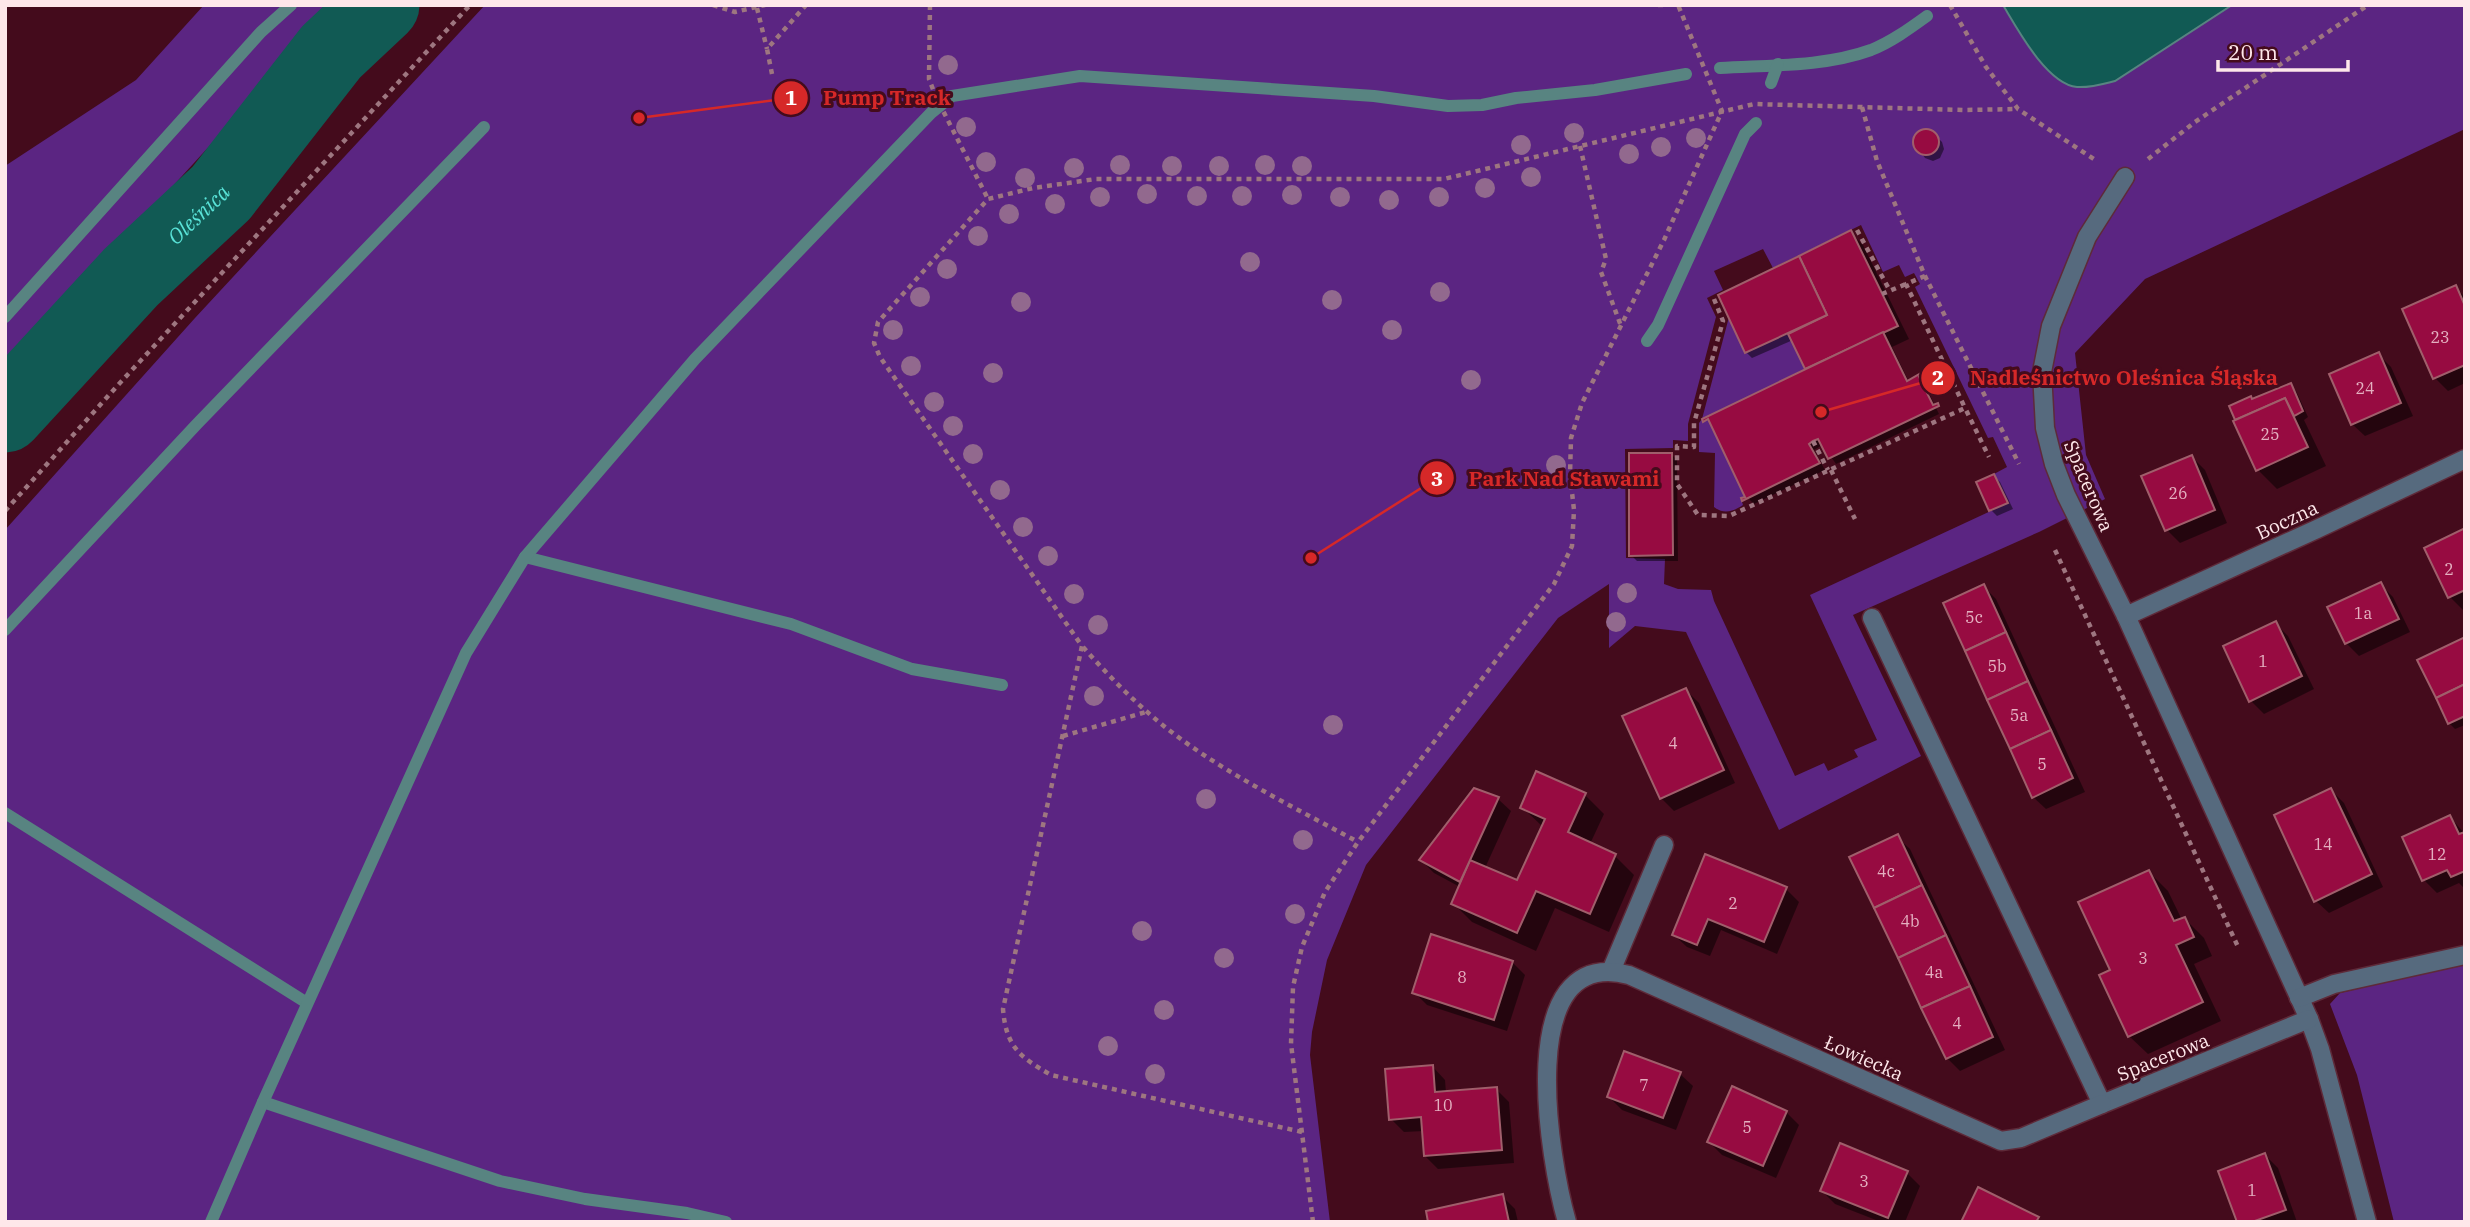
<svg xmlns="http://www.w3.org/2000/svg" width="2470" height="1227" viewBox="0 0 2470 1227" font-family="'IBM Plex Serif',serif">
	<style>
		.green { fill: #5b2582; fill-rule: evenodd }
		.water { fill: #115a54; stroke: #588481; stroke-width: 2 }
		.shadow { fill: #0007 }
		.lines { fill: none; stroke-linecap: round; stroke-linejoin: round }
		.stream { stroke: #588481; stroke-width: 12 }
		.river { stroke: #115a54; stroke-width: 77 }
		.building { fill: #970b41; stroke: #a05e6b; stroke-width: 2 }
		.minor-casing { stroke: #5e2a39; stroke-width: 21 }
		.path { stroke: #9e7680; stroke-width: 4.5; stroke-dasharray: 5 5; stroke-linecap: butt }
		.minor { stroke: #566a7e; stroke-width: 18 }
		.tree { fill: #92698e }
		.labels { text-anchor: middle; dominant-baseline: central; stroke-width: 6; stroke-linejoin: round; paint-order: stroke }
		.number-label { font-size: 16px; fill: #e4b0c0 }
		.street-label { font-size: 19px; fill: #fee7ea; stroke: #440b1c }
		.water-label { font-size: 21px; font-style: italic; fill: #59e2d7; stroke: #440b1c }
		.leader { fill: none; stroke: #d62828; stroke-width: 2.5 }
		.callout-dot { fill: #d62828; stroke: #440b1c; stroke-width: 2.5 }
		.mark-label { font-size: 21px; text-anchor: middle; font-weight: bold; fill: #fff }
		.callout-label { font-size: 21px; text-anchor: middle; font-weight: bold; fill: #d62828; stroke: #440b1c; stroke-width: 6; stroke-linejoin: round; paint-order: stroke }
	</style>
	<rect width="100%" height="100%" fill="#440b1c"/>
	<g class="green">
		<path d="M 204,5 L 338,5 L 5,370 L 5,166 L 136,80 Z"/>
		<path d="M 485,5 L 2465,5 L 2465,129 L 2145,279 L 2075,353 L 2086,455 L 2105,499 L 2039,532 L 1853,615 L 1921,756 L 1779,830 L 1686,632 L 1635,626 L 1609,648 L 1609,584 L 1558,618 L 1366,865 L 1327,960 L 1312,1032 L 1310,1055 L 1330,1222 L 5,1222 L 5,530 L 195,318 ZM 1861,225 L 1883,272 L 1899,265 L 1905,277 L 1914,273 L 1920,284 L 1915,287 L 1988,438 L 1993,437 L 2007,467 L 1994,474 L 2008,503 L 1810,595 L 1877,740 L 1854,750 L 1858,757 L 1828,771 L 1824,763 L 1795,776 L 1714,601 L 1711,590 L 1678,589 L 1664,584 L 1665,559 L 1626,558 L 1625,449 L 1673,448 L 1673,440 L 1688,441 L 1688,424 L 1716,317 L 1707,298 L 1723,290 L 1714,271 L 1763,249 L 1773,268 Z"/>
		<path d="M 1729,317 L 1745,353 L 1788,334 L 1805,369 L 1702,419 L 1703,422 L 1708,419 L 1745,497 L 1741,499 L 1743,505 C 1734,511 1724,515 1714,507 L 1715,453 L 1699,452 L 1699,423 L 1702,419 Z"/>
		<path d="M 2465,963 L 2465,1222 L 2394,1222 L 2357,1075 L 2330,1004 L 2340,993 Z"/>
	</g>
	<path class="water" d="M 2003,5 L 2232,5 L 2115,81 C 2103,84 2090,88 2077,87 C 2047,84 2018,30 2003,5 Z"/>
	<g class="shadow">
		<path d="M 1925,131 L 1935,135 L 1942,142 L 1944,149 L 1940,158 L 1933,161 L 1925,158 L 1915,144 L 1918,133 Z"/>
		<path d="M 1850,232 L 1863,245 L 1909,339 L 1892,347 L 1909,382 L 1918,377 L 1924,383 L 1939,414 L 1836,464 L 1823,445 L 1819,447 L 1814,450 L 1825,470 L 1754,504 L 1748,498 L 1808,370 L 1793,340 L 1752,358 L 1746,352 Z"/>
		<path d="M 2455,287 L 2465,297 L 2465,383 L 2448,391 L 2435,378 Z"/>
		<path d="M 2378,354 L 2391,367 L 2413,416 L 2365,436 L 2352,424 Z"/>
		<path d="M 2290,385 L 2296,391 L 2308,417 L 2304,420 L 2326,466 L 2277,489 L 2258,470 L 2235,422 L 2238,421 L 2232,406 L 2253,401 Z"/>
		<path d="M 1671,454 L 1677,460 L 1678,561 L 1637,561 L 1631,555 Z"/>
		<path d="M 2192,457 L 2205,470 L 2227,523 L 2180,543 L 2167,530 Z"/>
		<path d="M 1994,476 L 2000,482 L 2013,509 L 1997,516 L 1991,510 Z"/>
		<path d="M 2465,530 L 2465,609 L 2463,610 L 2450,597 L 2426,549 Z"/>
		<path d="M 2380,584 L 2393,597 L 2410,632 L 2359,656 L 2346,643 Z"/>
		<path d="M 1983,586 L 1996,599 L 2085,792 L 2046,809 L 2033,797 Z"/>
		<path d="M 2275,623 L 2288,636 L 2314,689 L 2264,714 L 2251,701 Z"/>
		<path d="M 2465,639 L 2465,725 L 2455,729 L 2449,723 Z"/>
		<path d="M 1686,690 L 1699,703 L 1735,783 L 1674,811 L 1661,798 Z"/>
		<path d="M 2331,790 L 2344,803 L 2383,887 L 2329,913 L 2316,901 Z"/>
		<path d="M 1585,795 L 1604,814 L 1590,844 L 1615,856 L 1634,875 L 1609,932 L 1555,908 L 1536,951 L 1472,922 L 1453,903 L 1460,887 L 1434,873 L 1421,860 L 1498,799 L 1511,811 L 1485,868 L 1518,883 L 1543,827 L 1522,807 Z"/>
		<path d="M 2450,817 L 2465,834 L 2465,889 L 2459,883 L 2437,893 L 2424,880 Z"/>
		<path d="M 1897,837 L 1910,849 L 2005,1050 L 1960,1071 L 1947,1058 Z"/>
		<path d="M 1706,856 L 1786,889 L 1799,902 L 1777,954 L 1721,930 L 1710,956 L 1687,947 L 1674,935 Z"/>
		<path d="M 2149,872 L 2168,891 L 2182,920 L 2185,919 L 2204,938 L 2212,956 L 2194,964 L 2221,1021 L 2148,1054 L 2129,1036 L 2112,971 Z"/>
		<path d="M 1512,962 L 1525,975 L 1507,1031 L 1427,1005 L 1414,992 Z"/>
		<path d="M 1433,1067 L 1445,1080 L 1446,1093 L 1496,1089 L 1509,1102 L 1514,1163 L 1438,1169 L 1425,1156 L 1424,1131 L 1404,1132 L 1391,1119 Z"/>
		<path d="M 1680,1074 L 1693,1086 L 1676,1130 L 1622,1110 L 1609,1097 Z"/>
		<path d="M 1786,1112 L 1799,1125 L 1776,1178 L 1722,1155 L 1709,1142 Z"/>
		<path d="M 2265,1155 L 2278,1168 L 2297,1222 L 2239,1222 Z"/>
		<path d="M 1907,1173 L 1920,1186 L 1905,1222 L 1881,1222 L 1835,1204 L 1822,1191 Z"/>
		<path d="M 1502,1196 L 1515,1209 L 1518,1222 L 1430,1222 Z"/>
	</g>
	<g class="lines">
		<g class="stream">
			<path d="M 1720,68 C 1769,65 1824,67 1871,50 C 1891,42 1909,29 1927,16"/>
			<path d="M 1771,83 L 1778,64"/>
			<path d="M 5,317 L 261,32 L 291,5"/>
			<path d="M 1647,341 L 1658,325 L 1745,134 L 1756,123"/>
			<path d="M 525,557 L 791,624 L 912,669 L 1002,685"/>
			<path d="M 5,630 L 196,425 L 484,127"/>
			<path d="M 5,813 L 307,1003"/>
			<path d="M 263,1102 L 500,1181 L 585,1199 L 687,1213 L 726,1222"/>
			<path d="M 211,1222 L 263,1102 L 466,653 L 525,557 L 695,359 L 931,113 L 952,96 L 1080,76 L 1374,96 L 1448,106 L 1482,105 L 1516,98 L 1595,90 L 1686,74"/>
		</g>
		<path class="river" id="s1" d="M 5,414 L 131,277 L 221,193 L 331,52 L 381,5"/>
	</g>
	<g class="building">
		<circle cx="1926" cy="142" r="13"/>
		<path d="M 1851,230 L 1898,326 L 1805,369 L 1788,334 L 1827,315 L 1799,256 Z"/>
		<path d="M 1799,256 L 1827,315 L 1745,353 L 1718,295 Z"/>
		<path d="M 2456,285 L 2465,306 L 2465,365 L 2433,379 L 2402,309 Z"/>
		<path d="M 1883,332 L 1907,381 L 1923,372 L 1924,374 L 1919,377 L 1933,405 L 1938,403 L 1939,406 L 1828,459 L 1818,439 L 1813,441 L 1809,444 L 1820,463 L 1742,501 L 1741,498 L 1745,497 L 1708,419 L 1703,422 L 1702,419 Z"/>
		<path d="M 2379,352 L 2401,403 L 2351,425 L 2329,374 Z"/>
		<path d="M 2291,383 L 2303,411 L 2294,416 L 2285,398 L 2235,420 L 2229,406 L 2251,396 L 2252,399 Z"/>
		<path d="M 2285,398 L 2308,447 L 2256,471 L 2233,421 Z"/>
		<path d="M 1629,453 L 1672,453 L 1673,555 L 1629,556 Z"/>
		<path d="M 2192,455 L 2215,510 L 2165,531 L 2141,476 Z"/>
		<path d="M 1994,474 L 2008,503 L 1989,511 L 1976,482 Z"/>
		<path d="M 2465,528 L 2465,590 L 2448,598 L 2424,548 Z"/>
		<path d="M 2381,582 L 2399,619 L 2345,644 L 2327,607 Z"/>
		<path d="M 1984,584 L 2006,632 L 1965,651 L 1943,603 Z"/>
		<path d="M 2276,621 L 2302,676 L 2249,702 L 2223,646 Z"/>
		<path d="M 2006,632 L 2028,681 L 1987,700 L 1965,651 Z"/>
		<path d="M 2465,637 L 2465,684 L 2436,698 L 2417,660 Z"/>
		<path d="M 2028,681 L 2051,730 L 2010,749 L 1987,700 Z"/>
		<path d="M 2465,684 L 2465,716 L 2448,724 L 2436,698 Z"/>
		<path d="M 1686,688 L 1724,770 L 1660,799 L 1622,716 Z"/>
		<path d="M 2051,730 L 2073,778 L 2032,798 L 2010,749 Z"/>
		<path d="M 1536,771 L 1586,793 L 1568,832 L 1616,854 L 1590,914 L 1536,891 L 1517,933 L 1451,904 L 1470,860 L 1517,880 L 1545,819 L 1520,808 Z"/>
		<path d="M 1474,788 L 1499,797 L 1460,882 L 1419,860 Z"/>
		<path d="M 2331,788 L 2372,874 L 2314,902 L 2274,815 Z"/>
		<path d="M 2450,815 L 2459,834 L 2465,832 L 2465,871 L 2451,877 L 2447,870 L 2422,881 L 2402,837 Z"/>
		<path d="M 1898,834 L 1922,885 L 1874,908 L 1849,857 Z"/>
		<path d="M 1705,854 L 1787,887 L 1764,942 L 1708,919 L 1697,945 L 1672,935 Z"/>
		<path d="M 2149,870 L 2174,921 L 2185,917 L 2194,937 L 2176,945 L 2203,1002 L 2128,1037 L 2099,975 L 2110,970 L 2078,902 Z"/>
		<path d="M 1922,885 L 1946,935 L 1898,958 L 1874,908 Z"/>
		<path d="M 1431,934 L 1513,961 L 1494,1020 L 1412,993 Z"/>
		<path d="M 1946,935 L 1970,986 L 1921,1008 L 1898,958 Z"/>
		<path d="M 1970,986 L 1993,1037 L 1946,1059 L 1921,1008 Z"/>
		<path d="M 1624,1051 L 1681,1072 L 1663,1118 L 1607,1097 Z"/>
		<path d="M 1433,1065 L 1435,1092 L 1497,1087 L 1502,1150 L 1424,1156 L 1421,1117 L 1389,1120 L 1385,1069 Z"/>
		<path d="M 1732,1086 L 1787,1111 L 1763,1166 L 1707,1142 Z"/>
		<path d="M 1840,1143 L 1908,1171 L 1888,1218 L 1820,1191 Z"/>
		<path d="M 2265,1153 L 2286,1210 L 2252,1222 L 2237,1222 L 2218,1171 Z"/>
		<path d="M 1978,1187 L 2039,1217 L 2036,1222 L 1961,1222 Z"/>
		<path d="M 1503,1194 L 1509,1222 L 1428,1222 L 1426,1211 Z"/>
	</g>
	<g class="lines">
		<defs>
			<g id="minor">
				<path d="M 2125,177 L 2087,237 L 2051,326 L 2042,372 L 2045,428 L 2054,464 L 2066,495 L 2126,616 L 2309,1019 L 2320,1049 L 2367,1222"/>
				<path d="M 2126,616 L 2317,529 L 2465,459"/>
				<path d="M 1872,618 L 2102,1104 L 2309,1019"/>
				<path d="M 1611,971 L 1664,845"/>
				<path d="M 2299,998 L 2334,984 L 2465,955"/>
				<path d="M 1567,1222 C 1550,1163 1511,944 1629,975 L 2001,1141 L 2021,1138 L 2102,1104"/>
			</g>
		</defs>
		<use href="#minor" class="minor-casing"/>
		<g class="path">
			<path d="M 713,5 L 735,12 L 765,5"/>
			<path d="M 930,5 L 929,79 L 936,97 L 988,199"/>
			<path d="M 1658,5 L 1663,5"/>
			<path d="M 1950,5 L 1986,67 L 2018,109 L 2097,161"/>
			<path d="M 757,8 L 767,49"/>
			<path d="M 772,74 L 767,49 L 806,5"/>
			<path d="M 1862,107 L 1877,161 L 1925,276 L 2019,464"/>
			<path d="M 1580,146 L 1606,259 L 1601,272 L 1621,326"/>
			<path d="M 2148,159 L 2195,122 L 2368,5"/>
			<path d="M 1857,230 L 1890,291"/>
			<path d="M 1925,276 L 1906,284 L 1965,408"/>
			<path d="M 1882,294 L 1906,284"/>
			<path d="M 1714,299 L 1723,321 L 1694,423 L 1694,447 L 1677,446 L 1677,484 L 1698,515 L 1729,516 L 1965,408 L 1989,457"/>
			<path d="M 1813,441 L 1828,470"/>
			<path d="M 1831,470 L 1855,519"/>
			<path d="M 5,511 L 118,385 L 470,5"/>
			<path d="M 2055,550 L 2239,949"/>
			<path d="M 1083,647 C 1114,682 1147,715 1185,742 C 1238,780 1301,811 1358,842"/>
			<path d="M 1063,736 L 1146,712"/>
			<path d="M 1302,1132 L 1051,1075 C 1020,1057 1006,1047 1003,1009 L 1082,646 L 880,357 L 874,343 L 878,322 L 988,199 L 1033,188 L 1096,179 L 1444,179 L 1754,104 L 1964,110 L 2018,109"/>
			<path d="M 1313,1222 L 1291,1044 L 1293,987 L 1302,947 L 1325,892 L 1358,842 L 1554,584 L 1572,546 L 1574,510 L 1570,475 L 1571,438 L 1582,403 L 1664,240 L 1722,111 L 1678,5"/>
		</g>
		<use href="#minor" class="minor"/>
	</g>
	<g class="tree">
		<circle cx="948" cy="65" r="10"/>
		<circle cx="966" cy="127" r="10"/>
		<circle cx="1574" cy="133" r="10"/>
		<circle cx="1696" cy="138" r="10"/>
		<circle cx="1521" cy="145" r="10"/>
		<circle cx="1661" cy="147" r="10"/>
		<circle cx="1629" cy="154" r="10"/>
		<circle cx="986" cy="162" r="10"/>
		<circle cx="1120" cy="165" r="10"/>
		<circle cx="1265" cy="165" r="10"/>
		<circle cx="1172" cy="166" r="10"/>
		<circle cx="1219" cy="166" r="10"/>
		<circle cx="1302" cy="166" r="10"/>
		<circle cx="1074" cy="168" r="10"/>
		<circle cx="1531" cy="177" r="10"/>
		<circle cx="1025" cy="178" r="10"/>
		<circle cx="1485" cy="188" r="10"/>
		<circle cx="1147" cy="194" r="10"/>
		<circle cx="1292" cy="195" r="10"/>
		<circle cx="1197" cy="196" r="10"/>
		<circle cx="1242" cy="196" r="10"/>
		<circle cx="1100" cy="197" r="10"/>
		<circle cx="1340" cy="197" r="10"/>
		<circle cx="1439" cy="197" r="10"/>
		<circle cx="1389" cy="200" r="10"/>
		<circle cx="1055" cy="204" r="10"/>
		<circle cx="1009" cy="214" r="10"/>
		<circle cx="978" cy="236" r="10"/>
		<circle cx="1250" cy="262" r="10"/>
		<circle cx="947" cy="269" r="10"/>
		<circle cx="1440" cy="292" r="10"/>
		<circle cx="920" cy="297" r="10"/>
		<circle cx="1332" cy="300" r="10"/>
		<circle cx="1021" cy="302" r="10"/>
		<circle cx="893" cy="330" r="10"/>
		<circle cx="1392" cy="330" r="10"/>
		<circle cx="911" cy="366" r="10"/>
		<circle cx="993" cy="373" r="10"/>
		<circle cx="1471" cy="380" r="10"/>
		<circle cx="934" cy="402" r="10"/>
		<circle cx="953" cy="426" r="10"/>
		<circle cx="973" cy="454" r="10"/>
		<circle cx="1556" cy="465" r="10"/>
		<circle cx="1000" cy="490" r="10"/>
		<circle cx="1023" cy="527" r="10"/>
		<circle cx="1048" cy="556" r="10"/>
		<circle cx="1627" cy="593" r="10"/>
		<circle cx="1074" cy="594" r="10"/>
		<circle cx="1616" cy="622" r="10"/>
		<circle cx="1098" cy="625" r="10"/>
		<circle cx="1094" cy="696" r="10"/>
		<circle cx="1333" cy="725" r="10"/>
		<circle cx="1206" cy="799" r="10"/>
		<circle cx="1303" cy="840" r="10"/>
		<circle cx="1295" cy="914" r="10"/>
		<circle cx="1142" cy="931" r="10"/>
		<circle cx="1224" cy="958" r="10"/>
		<circle cx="1164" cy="1010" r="10"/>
		<circle cx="1108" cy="1046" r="10"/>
		<circle cx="1155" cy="1074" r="10"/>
	</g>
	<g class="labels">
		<g class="number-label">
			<text x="2440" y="337">23</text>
			<text x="2365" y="388">24</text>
			<text x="2270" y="434">25</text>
			<text x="2178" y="493">26</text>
			<text x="2449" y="569">2</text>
			<text x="2363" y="613">1a</text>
			<text x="1974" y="617">5c</text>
			<text x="2263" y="661">1</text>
			<text x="1997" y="666">5b</text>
			<text x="2019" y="715">5a</text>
			<text x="1673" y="743">4</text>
			<text x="2042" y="764">5</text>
			<text x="2323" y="844">14</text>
			<text x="2437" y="854">12</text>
			<text x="1886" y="871">4c</text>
			<text x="1733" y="903">2</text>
			<text x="1910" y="921">4b</text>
			<text x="2143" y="958">3</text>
			<text x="1934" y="972">4a</text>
			<text x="1462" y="977">8</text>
			<text x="1957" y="1023">4</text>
			<text x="1644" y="1085">7</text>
			<text x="1443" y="1105">10</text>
			<text x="1747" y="1127">5</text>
			<text x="1864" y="1181">3</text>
			<text x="2252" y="1190">1</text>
		</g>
		<g class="street-label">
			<text transform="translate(2089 486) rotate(67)">Spacerowa</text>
			<text transform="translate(2287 520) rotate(-25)">Boczna</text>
			<text transform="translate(2163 1057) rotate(-22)">Spacerowa</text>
			<text transform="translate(1864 1058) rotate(24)">Łowiecka</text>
		</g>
		<g class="water-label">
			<text stroke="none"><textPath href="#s1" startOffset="278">Oleśnica</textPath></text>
		</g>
	</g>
	<path class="leader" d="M639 118L791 98M1821 412L1938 378M1311 558L1437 478"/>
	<g class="callout-dot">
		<circle cx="639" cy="118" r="7"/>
		<circle cx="1821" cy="412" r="7"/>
		<circle cx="1311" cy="558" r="7"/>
		<circle cx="791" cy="98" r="18"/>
		<circle cx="1938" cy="378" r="18"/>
		<circle cx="1437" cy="478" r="18"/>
	</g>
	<g class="mark-label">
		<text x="791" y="105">1</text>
		<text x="1938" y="385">2</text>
		<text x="1437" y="486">3</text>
	</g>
	<g class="callout-label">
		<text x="887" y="105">Pump Track</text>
		<text x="2124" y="385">Nadleśnictwo Oleśnica Śląska</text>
		<text x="1564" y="486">Park Nad Stawami</text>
	</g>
	<rect width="2470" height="1227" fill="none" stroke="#fee7ea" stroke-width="14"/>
	<path d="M2218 60v10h130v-10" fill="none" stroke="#fee7ea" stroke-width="3.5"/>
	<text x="2228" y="60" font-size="21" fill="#fee7ea" stroke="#440b1c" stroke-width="5" paint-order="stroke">20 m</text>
</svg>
